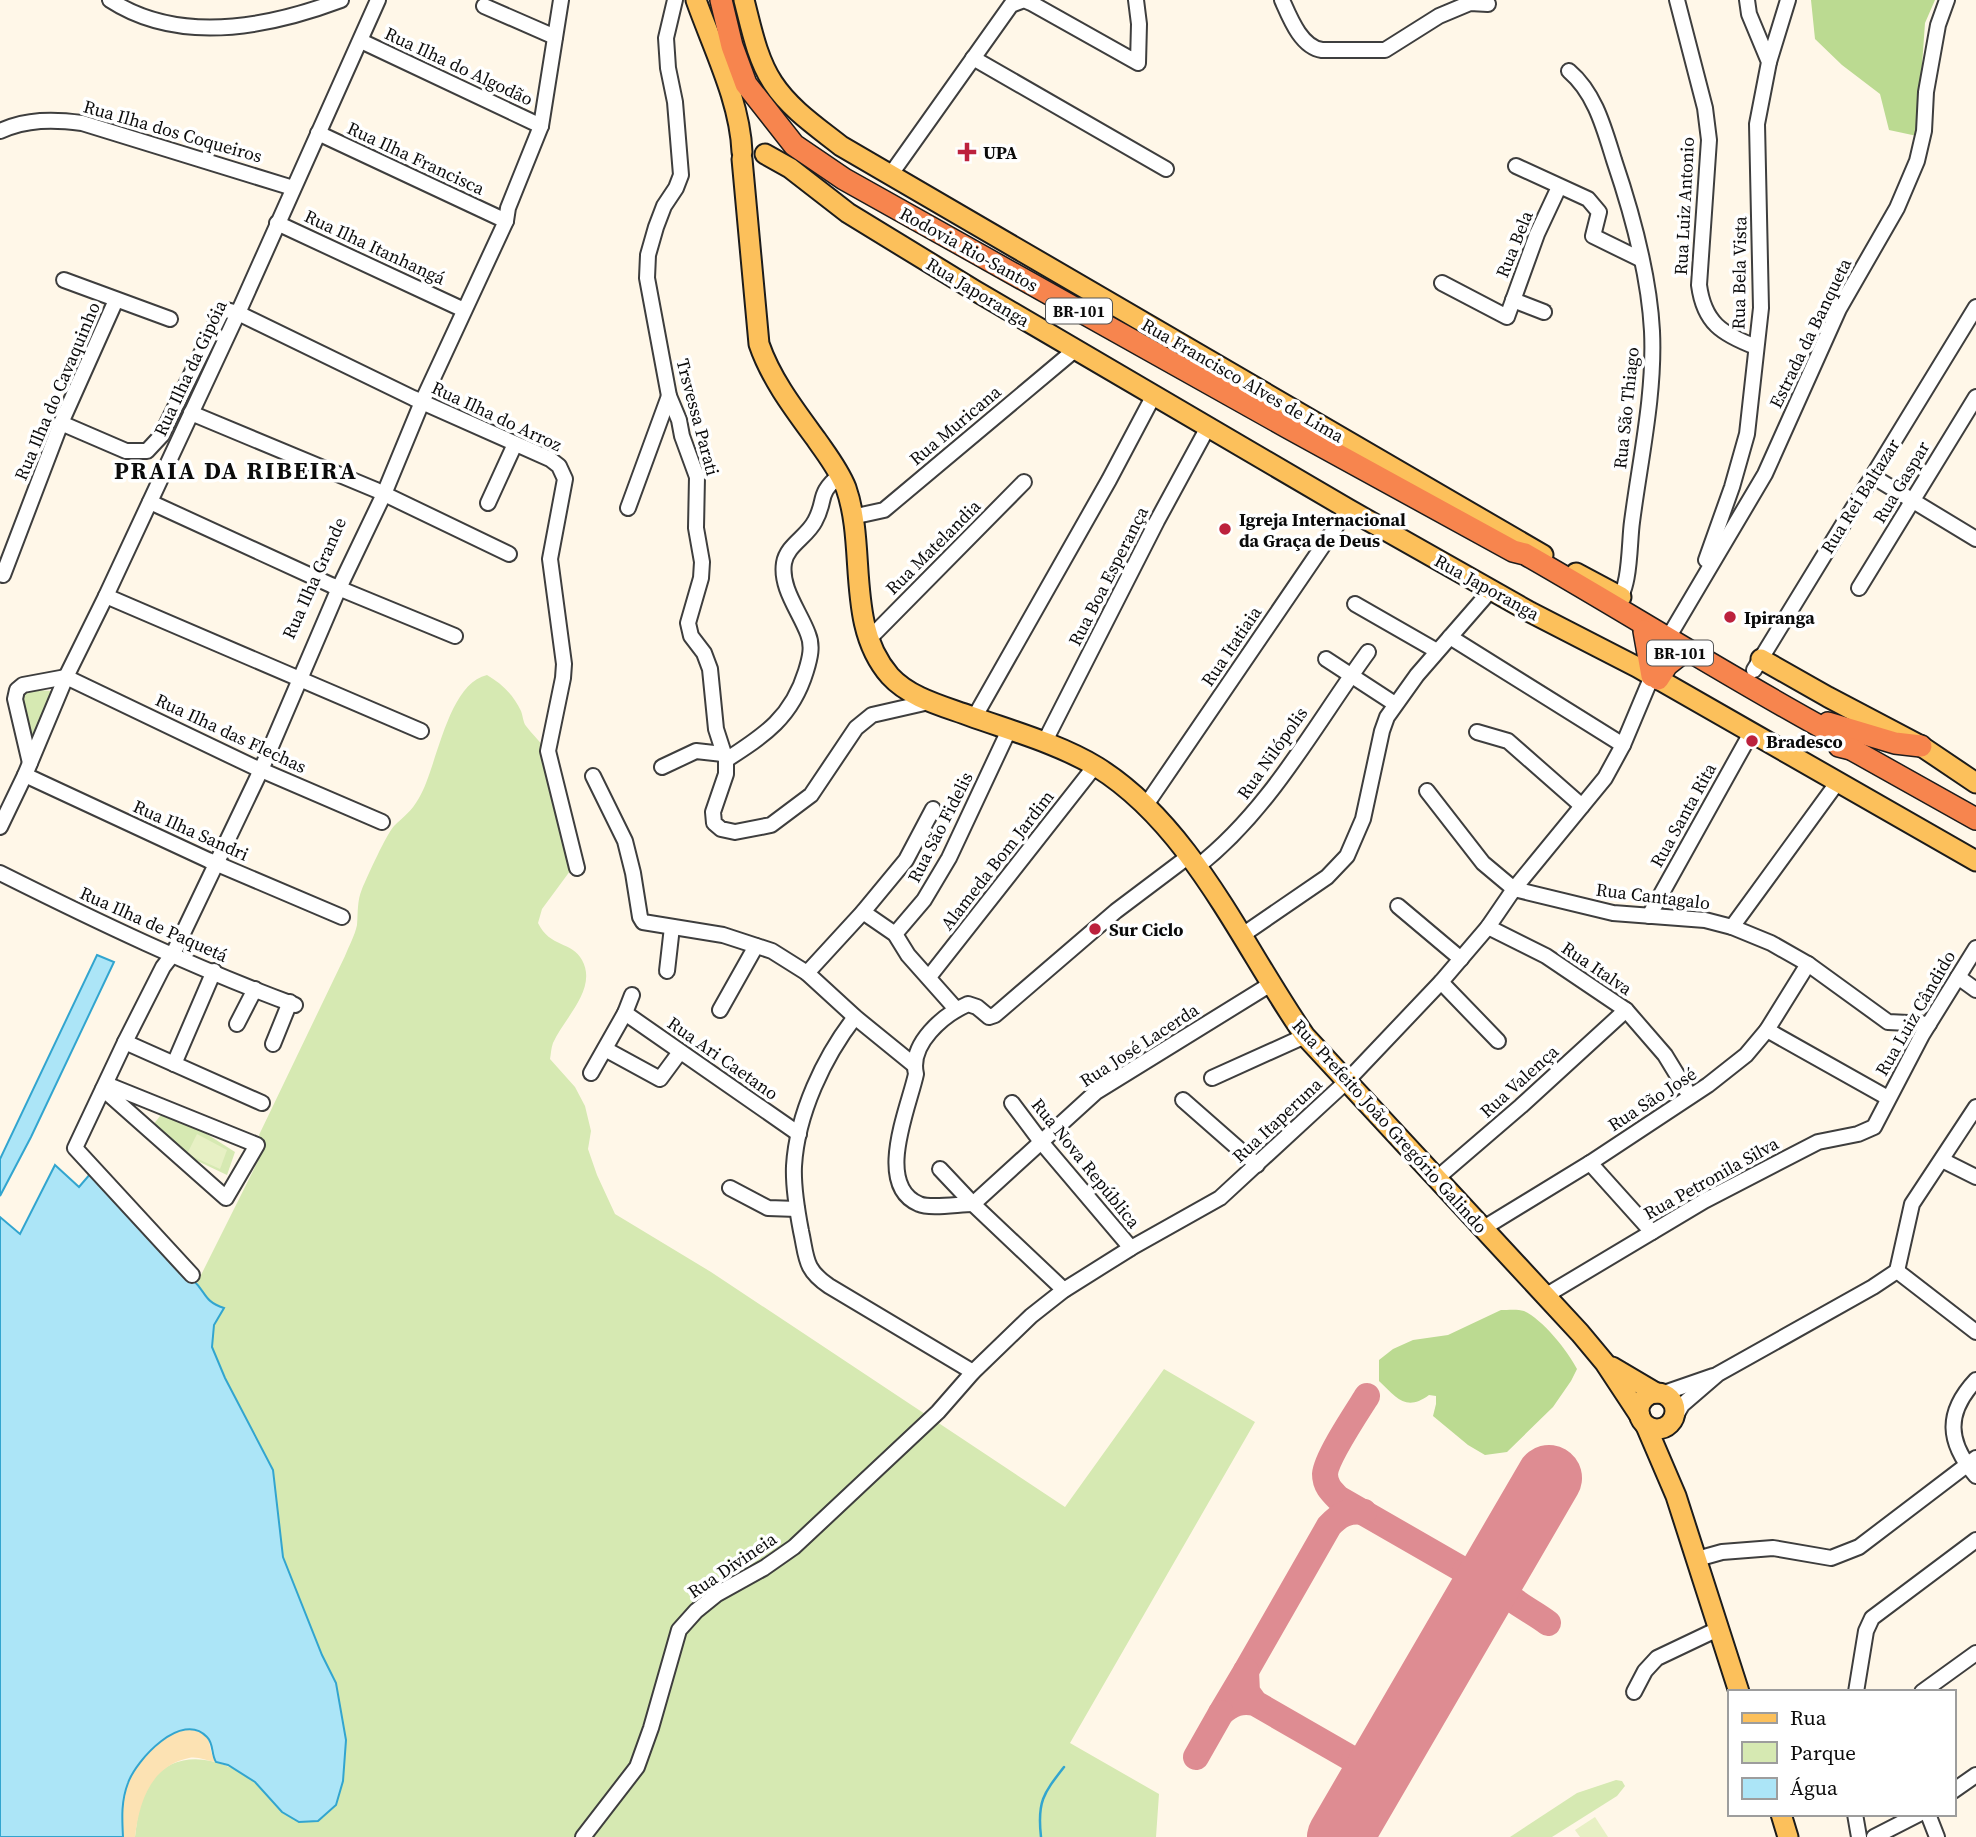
<svg xmlns="http://www.w3.org/2000/svg" width="1976" height="1837" viewBox="0 0 1976 1837" font-family="'Source Serif 4',serif">
	<style>
		.green { fill: #d6e9b2 }
		.forest { fill: #bbda91 }
		.sand { fill: #fce2b3 }
		.pitch { fill: #e7f0c4 }
		.water { fill: #ace5f7; stroke: #32a5cf; stroke-width: 2 }
		.lines { fill: none; stroke-linecap: round; stroke-linejoin: round }
		.stream { stroke: #32a5cf; stroke-width: 2.5 }
		.taxiway { stroke: #de8c92; stroke-width: 26 }
		.runway { stroke: #de8c92; stroke-width: 66 }
		.minor-casing { stroke: #3e3e3e; stroke-width: 18 }
		.major-casing { stroke: #1c1c1c; stroke-width: 23 }
		.highway-casing { stroke: #1c1c1c; stroke-width: 24 }
		.minor { stroke: #fff; stroke-width: 14 }
		.major { stroke: #fcc05b; stroke-width: 19 }
		.highway { stroke: #f7854e; stroke-width: 21 }
		.poi-dot { fill: #bc213d; stroke: #fff; stroke-width: 2.5 }
		.labels { text-anchor: middle; dominant-baseline: central; stroke-width: 7; stroke-linejoin: round; paint-order: stroke }
		.shield { fill: #fff; stroke: #545454; stroke-width: 2 }
		.shield-label { font-size: 16px; font-weight: bold; fill: #0b0b0b }
		.street-label { font-size: 18px; fill: #0b0b0b; stroke: #fff }
		.poi-label { font-size: 18px; font-weight: bold; fill: #0b0b0b; stroke: #fff; text-anchor: start }
		.district-label { font-size: 24px; font-weight: bold; letter-spacing: 2px; fill: #0b0b0b; stroke: #fff }
	</style>
	<rect width="100%" height="100%" fill="#fff7e8"/>
	<g class="green">
		<path d="M 487,675 C 502,684 513,694 521,711 C 523,716 523,722 526,726 C 532,734 539,740 544,748 L 573,867 L 542,909 L 538,923 C 550,948 572,941 582,960 C 598,989 564,1018 553,1043 C 551,1048 551,1054 550,1059 L 575,1087 L 585,1106 L 591,1131 L 588,1149 L 597,1175 L 615,1214 L 711,1272 L 1065,1507 L 1164,1369 L 1255,1422 L 1070,1743 L 1159,1794 L 1156,1837 L 135,1837 C 137,1820 139,1800 149,1785 C 173,1746 221,1757 252,1780 C 263,1788 272,1802 282,1812 L 336,1683 L 322,1655 L 282,1557 L 273,1470 L 225,1378 L 212,1347 L 214,1325 L 210,1303 L 197,1283 L 258,1161 L 263,1145 L 259,1135 L 345,956 C 349,946 355,935 357,925 C 358,912 357,901 362,889 C 368,875 386,835 394,826 C 404,816 411,812 419,798 C 437,768 447,684 487,675 Z"/>
		<path d="M 20,689 L 52,691 L 31,750 Z"/>
		<path d="M 165,1114 L 188,1122 L 235,1152 L 227,1175 L 189,1157 L 153,1125 L 160,1116 Z"/>
		<path d="M 1616,1780 L 1622,1781 L 1625,1786 L 1617,1796 L 1552,1837 L 1510,1837 L 1577,1793 Z"/>
	</g>
	<g class="forest">
		<path d="M 1811,0 L 1935,0 L 1925,23 L 1917,136 L 1889,130 L 1880,94 L 1842,65 L 1815,39 Z"/>
		<path d="M 1501,1310 C 1508,1310 1518,1309 1524,1311 C 1542,1319 1568,1351 1577,1369 L 1571,1381 L 1553,1407 L 1507,1452 L 1485,1455 L 1468,1445 L 1433,1416 L 1436,1404 L 1436,1396 L 1429,1395 C 1406,1412 1397,1398 1379,1381 L 1379,1360 L 1393,1349 L 1413,1340 L 1448,1335 Z"/>
	</g>
	<path class="sand" d="M 185,1729 C 218,1733 204,1744 216,1762 C 208,1761 197,1756 189,1758 C 150,1766 139,1803 135,1837 L 123,1837 C 122,1826 121,1815 122,1804 C 125,1771 154,1738 185,1729 Z"/>
	<g class="pitch">
		<path d="M 197,1134 L 227,1150 L 220,1169 L 187,1154 Z"/>
		<path d="M 1595,1817 L 1608,1837 L 1580,1837 L 1575,1830 Z"/>
	</g>
	<g class="water">
		<path d="M 97,955 L 114,962 L 31,1137 L 0,1196 L 0,1159 Z"/>
		<path d="M 55,1165 L 79,1187 L 91,1173 C 125,1209 158,1245 193,1280 C 207,1293 203,1301 224,1308 L 214,1325 L 212,1347 L 225,1378 L 273,1470 L 283,1557 L 322,1655 L 336,1683 L 346,1740 L 343,1781 L 336,1805 L 318,1821 L 299,1822 L 282,1812 L 255,1782 L 228,1765 L 216,1762 C 211,1754 214,1744 207,1737 C 182,1710 136,1760 128,1783 C 121,1801 122,1818 123,1837 L 0,1837 L 0,1217 L 20,1234 Z"/>
	</g>
	<g class="lines">
		<path class="stream" d="M 1041,1837 C 1037,1802 1043,1794 1064,1767"/>
		<g class="taxiway">
			<path d="M 1367,1396 C 1357,1412 1326,1458 1325,1474 C 1325,1485 1331,1491 1338,1498 L 1465,1571"/>
			<path d="M 1501,1560 C 1491,1597 1522,1603 1548,1623"/>
			<path d="M 1475,1606 C 1477,1591 1477,1581 1465,1571 L 1480,1573"/>
			<path d="M 1246,1671 L 1329,1526 C 1339,1515 1348,1510 1364,1512"/>
			<path d="M 1255,1703 C 1240,1700 1232,1704 1221,1713 L 1246,1671 L 1247,1692 L 1255,1703 L 1354,1760"/>
			<path d="M 1196,1757 L 1221,1713"/>
			<path d="M 1363,1798 L 1365,1779 L 1354,1760 C 1371,1764 1380,1760 1392,1748"/>
		</g>
		<path class="runway" d="M 1340,1837 L 1549,1478"/>
		<defs>
			<g id="minor">
				<path d="M 110,0 C 179,45 269,27 341,0"/>
				<path d="M 675,0 L 666,38 L 668,68 L 675,102 L 681,175 L 676,188 L 664,206 L 656,227 L 648,255 L 647,278 L 669,396 L 679,420 L 682,436 L 697,477 L 696,528 L 702,562 L 701,578 L 688,623 L 691,636 L 704,653 L 710,669 L 716,729 L 726,760 L 726,774 L 713,812 L 714,823 L 721,829 L 735,832 L 771,825 L 811,795 L 856,728 L 872,715 L 929,702"/>
				<path d="M 1282,0 C 1290,18 1301,47 1322,50 L 1385,50 L 1439,16 L 1470,3 L 1488,4"/>
				<path d="M 1677,0 L 1705,108 L 1709,140 L 1699,285 C 1704,323 1722,334 1756,347"/>
				<path d="M 484,6 L 555,37"/>
				<path d="M 361,41 L 541,126"/>
				<path d="M 973,58 L 1166,169"/>
				<path d="M 1769,62 L 1788,0"/>
				<path d="M 1569,71 C 1595,93 1604,128 1614,160 C 1632,213 1649,275 1652,331 C 1655,394 1640,460 1632,522 C 1629,542 1631,591 1615,604"/>
				<path d="M 0,131 C 27,119 53,119 82,123 L 293,188"/>
				<path d="M 318,133 L 506,221"/>
				<path d="M 1516,166 L 1588,199 L 1599,212 L 1593,236 L 1640,259"/>
				<path d="M 891,174 L 1011,5 L 1024,0 L 1031,3 L 1138,63 L 1139,24 L 1136,0"/>
				<path d="M 277,223 L 464,310"/>
				<path d="M 64,280 L 170,319"/>
				<path d="M 1442,283 L 1507,317 L 1537,234 L 1559,187"/>
				<path d="M 1513,300 L 1544,312"/>
				<path d="M 191,413 L 376,490 L 509,554"/>
				<path d="M 61,423 L 126,451 L 147,451 L 161,436 L 221,313 L 226,310 L 238,313 L 413,398 L 550,459 L 559,466 L 565,479 L 550,559 L 564,664 L 563,678 L 548,751 L 577,868"/>
				<path d="M 1872,476 L 1976,539"/>
				<path d="M 150,502 L 331,585 L 455,636"/>
				<path d="M 488,503 L 515,444"/>
				<path d="M 628,508 L 669,396"/>
				<path d="M 852,517 L 884,510 L 1076,349"/>
				<path d="M 1706,560 L 1732,487 L 1747,434 L 1761,308 L 1757,124 L 1769,62 L 1749,14 L 1747,0"/>
				<path d="M 3,575 L 61,423 L 116,300"/>
				<path d="M 1859,588 L 1976,397"/>
				<path d="M 106,596 L 421,731"/>
				<path d="M 1355,604 L 1437,651"/>
				<path d="M 1450,637 L 1623,745"/>
				<path d="M 1668,638 L 1765,474 L 1839,309 L 1897,208 L 1917,161 L 1924,131 L 1926,92 L 1938,25 L 1947,0"/>
				<path d="M 869,639 L 1024,482"/>
				<path d="M 1326,659 L 1395,704"/>
				<path d="M 1754,670 L 1976,307"/>
				<path d="M 974,718 L 1109,480 L 1154,395"/>
				<path d="M 1477,732 L 1508,741 L 1582,806"/>
				<path d="M 1044,743 L 1157,521 L 1208,427"/>
				<path d="M 726,760 C 765,735 792,717 806,671 C 810,658 813,646 808,634 C 800,612 780,588 784,563 C 787,545 807,537 815,521 C 827,499 816,495 840,475"/>
				<path d="M 30,763 L 15,699 L 17,690 L 23,685 L 66,677 L 254,767 L 382,822"/>
				<path d="M 662,767 L 696,751 L 723,754"/>
				<path d="M 25,775 L 208,860 L 342,917"/>
				<path d="M 593,776 L 625,841 L 633,873 L 640,917 L 643,922 L 723,935 L 772,951 L 807,973 L 855,1017 L 914,1065"/>
				<path d="M 1427,791 L 1483,863 L 1514,889 L 1613,913 L 1705,920 L 1732,927 L 1771,943 L 1808,964 L 1888,1022 L 1929,1024"/>
				<path d="M 1146,805 L 1348,509"/>
				<path d="M 0,827 L 25,775 L 66,677 L 106,596 L 238,313 L 378,0"/>
				<path d="M 1189,856 L 1116,911 L 995,1015 L 989,1017 L 977,1007 L 968,1004 C 943,1015 909,1044 916,1074 C 909,1107 874,1185 919,1204 C 930,1209 959,1204 973,1204 L 1096,1092 L 1271,984"/>
				<path d="M 1197,867 C 1270,810 1314,726 1368,652"/>
				<path d="M 0,873 C 96,921 194,968 295,1005"/>
				<path d="M 1398,906 L 1461,959"/>
				<path d="M 863,912 L 895,934 L 908,955 L 956,1009"/>
				<path d="M 1649,916 L 1751,733"/>
				<path d="M 1488,927 L 1546,956 L 1626,1010 L 1665,1055 L 1690,1096"/>
				<path d="M 1732,927 L 1837,783"/>
				<path d="M 895,934 L 924,900 L 949,858 L 1009,730"/>
				<path d="M 1241,936 L 1327,877 L 1347,856 L 1363,819 L 1382,731 L 1387,717 L 1417,675 L 1491,590"/>
				<path d="M 667,971 L 672,927"/>
				<path d="M 807,973 L 863,912 L 906,860 L 933,809"/>
				<path d="M 929,977 L 1095,766"/>
				<path d="M 1958,977 L 1976,990"/>
				<path d="M 1441,982 L 1498,1041"/>
				<path d="M 720,1010 L 756,946"/>
				<path d="M 625,1013 L 799,1134"/>
				<path d="M 855,1017 C 824,1057 797,1114 794,1166 C 793,1187 797,1210 801,1231 C 807,1258 804,1269 829,1286 L 973,1372"/>
				<path d="M 237,1024 L 255,989"/>
				<path d="M 1767,1030 L 1888,1098"/>
				<path d="M 125,1042 L 262,1103"/>
				<path d="M 273,1044 L 290,1002"/>
				<path d="M 605,1049 L 660,1079 L 680,1052"/>
				<path d="M 174,1064 L 214,971"/>
				<path d="M 591,1073 L 625,1013 L 632,995"/>
				<path d="M 1212,1078 L 1305,1036"/>
				<path d="M 103,1089 L 226,1198 L 257,1145 L 106,1084"/>
				<path d="M 1183,1100 L 1257,1165"/>
				<path d="M 1012,1103 L 1042,1143 L 1131,1248"/>
				<path d="M 1942,1160 L 1976,1177"/>
				<path d="M 1590,1163 L 1652,1232"/>
				<path d="M 940,1169 L 973,1204 L 1064,1290"/>
				<path d="M 1436,1179 L 1521,1106 L 1626,1010"/>
				<path d="M 730,1188 L 768,1208 L 797,1209"/>
				<path d="M 1482,1229 L 1590,1163 L 1708,1085 L 1746,1055 L 1767,1030 L 1808,964"/>
				<path d="M 1897,1271 L 1912,1204 L 1976,1107"/>
				<path d="M 1897,1271 L 1976,1332"/>
				<path d="M 192,1275 L 75,1148 L 125,1042 L 163,967 L 173,954 L 261,770 L 339,588 L 384,494 L 422,402 L 506,221 L 508,208 L 541,126 L 561,0"/>
				<path d="M 1545,1296 L 1704,1201 L 1818,1142 L 1858,1134 L 1874,1127 L 1922,1035 L 1976,948"/>
				<path d="M 1976,1380 C 1945,1413 1947,1442 1976,1476"/>
				<path d="M 1661,1394 L 1713,1376"/>
				<path d="M 1674,1419 L 1682,1405 L 1718,1374 L 1873,1287 L 1897,1271"/>
				<path d="M 1697,1559 L 1722,1552 L 1773,1548 L 1831,1558 L 1859,1547 L 1976,1458"/>
				<path d="M 1634,1692 L 1645,1671 L 1657,1658 L 1718,1629"/>
				<path d="M 1856,1692 L 1866,1631 L 1872,1618 L 1976,1540"/>
				<path d="M 1922,1692 L 1976,1653"/>
				<path d="M 1953,1791 L 1976,1775"/>
				<path d="M 1855,1814 L 1859,1837"/>
				<path d="M 1928,1814 L 1937,1837"/>
				<path d="M 583,1837 L 637,1767 L 651,1728 L 679,1630 L 696,1611 L 717,1594 L 764,1568 L 794,1547 L 938,1412 L 973,1372 L 1031,1316 L 1064,1290 L 1131,1248 L 1220,1198 L 1347,1081 L 1441,982 L 1488,927 L 1514,889 L 1605,778 L 1623,745 L 1652,676"/>
				<path d="M 1874,1837 L 1919,1814"/>
			</g>
			<g id="major">
				<path d="M 696,0 C 713,48 740,101 742,152"/>
				<path d="M 744,0 C 751,27 757,59 773,83 C 790,109 817,127 841,146 L 1543,555"/>
				<path d="M 765,154 L 790,168 L 848,213 L 974,290 L 1348,509 L 1530,612 L 1637,667 L 1976,861"/>
				<path d="M 742,159 L 759,344 C 771,379 794,409 816,439 C 827,455 839,470 846,488 C 867,548 845,625 890,676 C 910,698 943,706 970,716 C 1012,731 1059,744 1097,767 C 1192,826 1243,947 1305,1036 L 1580,1333 L 1605,1363 L 1640,1416"/>
				<path d="M 1576,573 L 1621,597"/>
				<path d="M 1761,659 L 1828,697 L 1921,746 L 1976,783"/>
				<path d="M 1612,1367 L 1656,1393"/>
				<circle cx="1657" cy="1411" r="18"/>
				<path d="M 1646,1426 L 1676,1496 L 1739,1692"/>
				<path d="M 1781,1814 L 1788,1837"/>
			</g>
			<g id="highway">
				<path d="M 721,0 L 732,46 L 746,84 L 794,145 L 844,179 L 1287,427 L 1513,551 L 1525,554 C 1632,615 1735,681 1843,739 L 1851,749"/>
				<path d="M 1644,631 L 1652,676"/>
				<path d="M 1658,679 L 1667,665 L 1681,654"/>
				<path d="M 1828,723 L 1895,743 L 1921,746"/>
				<path d="M 1839,746 L 1851,749 L 1976,819"/>
			</g>
		</defs>
		<use href="#minor" class="minor-casing"/>
		<use href="#major" class="major-casing"/>
		<use href="#highway" class="highway-casing"/>
		<use href="#minor" class="minor"/>
		<use href="#major" class="major"/>
		<use href="#highway" class="highway"/>
	</g>
	<g class="poi-dot">
		<path d="M963.5 141.5h7v7h7v7h-7v7h-7v-7h-7v-7h7z"/>
		<circle cx="1225" cy="529" r="7"/>
		<circle cx="1730" cy="617" r="7"/>
		<circle cx="1752" cy="741" r="7"/>
		<circle cx="1095" cy="929" r="7"/>
	</g>
	<g class="labels">
		<g class="shield">
			<rect x="1046" y="298.5" width="66" height="25" rx="5"/>
			<rect x="1647" y="640.5" width="66" height="25" rx="5"/>
		</g>
		<g class="shield-label">
			<text x="1079" y="311">BR-101</text>
			<text x="1680" y="653">BR-101</text>
		</g>
		<g class="street-label">
			<text transform="translate(459 66) rotate(25)">Rua Ilha do Algodão</text>
			<text transform="translate(173 131) rotate(16)">Rua Ilha dos Coqueiros</text>
			<text transform="translate(416 158) rotate(25)">Rua Ilha Francisca</text>
			<text transform="translate(1684 206) rotate(-87)">Rua Luiz Antonio</text>
			<text transform="translate(1514 244) rotate(-68)">Rua Bela</text>
			<text transform="translate(375 247) rotate(25)">Rua Ilha Itanhangá</text>
			<text transform="translate(969 249) rotate(29)">Rodovia Rio-Santos</text>
			<text transform="translate(1739 273) rotate(-89)">Rua Bela Vista</text>
			<text transform="translate(978 292) rotate(31)">Rua Japoranga</text>
			<text transform="translate(1810 333) rotate(-64)">Estrada da Banqueta</text>
			<text transform="translate(190 368) rotate(-65)">Rua Ilha da Gipóia</text>
			<text transform="translate(1243 380) rotate(30)">Rua Francisco Alves de Lima</text>
			<text transform="translate(57 391) rotate(-67)">Rua Ilha do Cavaquinho</text>
			<text transform="translate(1626 408) rotate(-84)">Rua São Thiago</text>
			<text transform="translate(497 416) rotate(25)">Rua Ilha do Arroz</text>
			<text transform="translate(698 417) rotate(75)">Trsvessa Parati</text>
			<text transform="translate(955 425) rotate(-40)">Rua Muricana</text>
			<text transform="translate(1901 482) rotate(-59)">Rua Gaspar</text>
			<text transform="translate(1860 496) rotate(-58)">Rua Rei Baltazar</text>
			<text transform="translate(933 547) rotate(-45)">Rua Matelandia</text>
			<text transform="translate(1108 576) rotate(-63)">Rua Boa Esperança</text>
			<text transform="translate(314 578) rotate(-66)">Rua Ilha Grande</text>
			<text transform="translate(1487 587) rotate(29)">Rua Japoranga</text>
			<text transform="translate(1231 646) rotate(-56)">Rua Itatiaia</text>
			<text transform="translate(231 733) rotate(25)">Rua Ilha das Flechas</text>
			<text transform="translate(1272 753) rotate(-55)">Rua Nilópolis</text>
			<text transform="translate(1683 815) rotate(-61)">Rua Santa Rita</text>
			<text transform="translate(940 827) rotate(-63)">Rua São Fidelis</text>
			<text transform="translate(191 830) rotate(24)">Rua Ilha Sandri</text>
			<text transform="translate(997 860) rotate(-52)">Alameda Bom Jardim</text>
			<text transform="translate(1653 896) rotate(7)">Rua Cantagalo</text>
			<text transform="translate(154 924) rotate(24)">Rua Ilha de Paquetá</text>
			<text transform="translate(1597 968) rotate(34)">Rua Italva</text>
			<text transform="translate(1915 1013) rotate(-60)">Rua Luiz Cândido</text>
			<text transform="translate(1139 1045) rotate(-33)">Rua José Lacerda</text>
			<text transform="translate(723 1058) rotate(35)">Rua Ari Caetano</text>
			<text transform="translate(1519 1081) rotate(-42)">Rua Valença</text>
			<text transform="translate(1652 1099) rotate(-33)">Rua São José</text>
			<text transform="translate(1277 1120) rotate(-43)">Rua Itaperuna</text>
			<text transform="translate(1390 1126) rotate(48)">Rua Prefeito João Gregório Galindo</text>
			<text transform="translate(1086 1163) rotate(51)">Rua Nova República</text>
			<text transform="translate(1711 1178) rotate(-29)">Rua Petronila Silva</text>
			<text transform="translate(732 1565) rotate(-34)">Rua Divineia</text>
		</g>
		<g class="poi-label">
			<text x="983" y="152">UPA</text>
			<text x="1239" y="519">Igreja Internacional<tspan x="1239" dy="21">da Graça de Deus</tspan></text>
			<text x="1744" y="617">Ipiranga</text>
			<text x="1766" y="741">Bradesco</text>
			<text x="1109" y="929">Sur Ciclo</text>
		</g>
		<g class="district-label">
			<text x="236" y="470">PRAIA DA RIBEIRA</text>
		</g>
	</g>
	<rect x="1728" y="1690" width="228" height="126" fill="#ffffff" stroke="#9d9d9d" stroke-width="2"/>
	<rect x="1742" y="1713" width="35" height="10" fill="#fcc05b" stroke="#9d9d9d" stroke-width="2"/>
	<text x="1790" y="1725" font-size="21" fill="#0b0b0b">Rua</text>
	<rect x="1742" y="1742" width="35" height="21" fill="#d6e9b2" stroke="#9d9d9d" stroke-width="2"/>
	<text x="1790" y="1760" font-size="21" fill="#0b0b0b">Parque</text>
	<rect x="1742" y="1778" width="35" height="21" fill="#ace5f7" stroke="#9d9d9d" stroke-width="2"/>
	<text x="1790" y="1795" font-size="21" fill="#0b0b0b">Água</text>
</svg>
